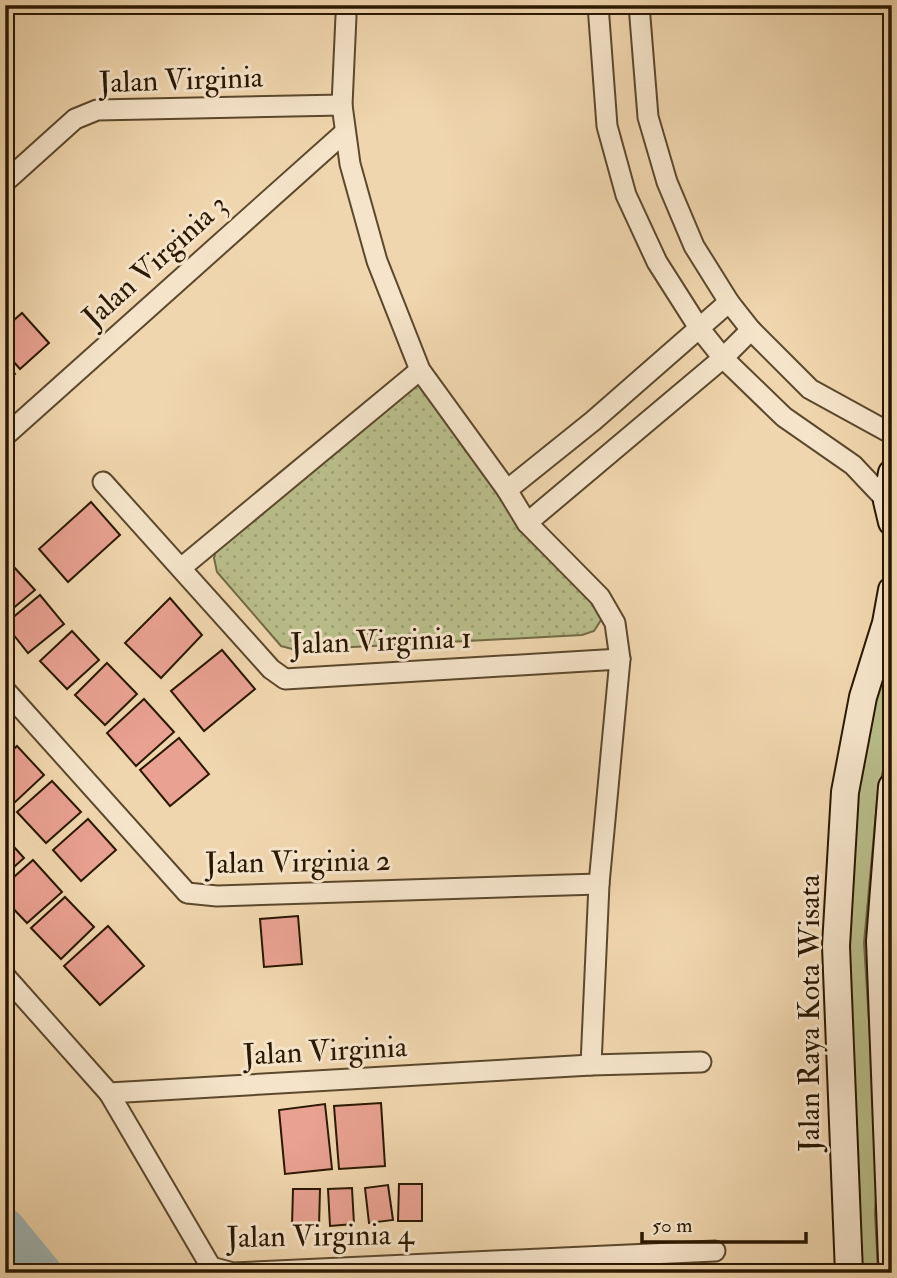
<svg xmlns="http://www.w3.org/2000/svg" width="897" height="1278" viewBox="0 0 897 1278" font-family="'IM FELL Double Pica',serif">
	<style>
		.grass { fill: #b9be8b; stroke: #726b46; stroke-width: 2 }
		.park { fill: url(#park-dots); stroke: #726b46; stroke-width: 2 }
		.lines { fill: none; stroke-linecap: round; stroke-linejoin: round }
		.river { stroke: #a0b6b6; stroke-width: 40 }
		.building { fill: #e9a191; stroke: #2a1801; stroke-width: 2 }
		.street-casing { stroke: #5c482c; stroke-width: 23 }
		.secondary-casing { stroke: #2a1801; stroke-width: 30 }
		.street { stroke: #f5e4ca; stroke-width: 19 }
		.secondary { stroke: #f5e4ca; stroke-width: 26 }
		.labels { text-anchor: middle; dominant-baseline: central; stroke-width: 6; stroke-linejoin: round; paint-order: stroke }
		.street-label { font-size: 30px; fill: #2a1801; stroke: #f5e4ca }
	</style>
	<defs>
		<pattern id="park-dots" width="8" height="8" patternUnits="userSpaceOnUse" patternTransform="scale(1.75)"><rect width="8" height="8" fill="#b9be8b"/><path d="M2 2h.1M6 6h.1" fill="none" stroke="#9fa376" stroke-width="1.8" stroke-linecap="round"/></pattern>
	</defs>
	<rect width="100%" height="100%" fill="#f0d6ae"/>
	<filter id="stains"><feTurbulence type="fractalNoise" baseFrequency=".00286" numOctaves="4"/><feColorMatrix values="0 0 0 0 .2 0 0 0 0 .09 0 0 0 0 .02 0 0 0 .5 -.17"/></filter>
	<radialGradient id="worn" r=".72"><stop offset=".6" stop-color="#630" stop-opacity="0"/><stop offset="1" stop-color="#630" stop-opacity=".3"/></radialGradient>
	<path class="grass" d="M 892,645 L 892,735 L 878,791 L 864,943 L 878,1163 L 875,1213 L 878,1273 L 858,1273 L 846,945 L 856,792 L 876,695 Z"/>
	<path class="park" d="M 419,378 L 456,431 L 600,600 L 603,617 L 594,631 L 582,635 L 296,650 L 281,646 L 217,572 L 214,558 L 217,545 Z"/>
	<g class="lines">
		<path class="river" d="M 5,1228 L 42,1273"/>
	</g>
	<g class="building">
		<path d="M 22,313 L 49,343 L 20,369 L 5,352 L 5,328 Z"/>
		<path d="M 5,363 L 15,374 L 5,382 Z"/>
		<path d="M 91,502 L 120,535 L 68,582 L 39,549 Z"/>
		<path d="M 13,566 L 35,590 L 5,615 L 5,573 Z"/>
		<path d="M 40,595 L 64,624 L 28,653 L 5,624 Z"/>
		<path d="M 170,598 L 202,635 L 161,678 L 125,643 Z"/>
		<path d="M 72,631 L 99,660 L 67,689 L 40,661 Z"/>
		<path d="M 222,650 L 255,689 L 204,731 L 171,691 Z"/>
		<path d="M 107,663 L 137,694 L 105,725 L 75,695 Z"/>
		<path d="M 144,699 L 174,732 L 136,766 L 107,733 Z"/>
		<path d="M 179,738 L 209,774 L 170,806 L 140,770 Z"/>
		<path d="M 17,746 L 44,775 L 12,805 L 5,799 L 5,757 Z"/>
		<path d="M 52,781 L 81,812 L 46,843 L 17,812 Z"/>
		<path d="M 88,819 L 116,850 L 81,881 L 53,850 Z"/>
		<path d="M 5,837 L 24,858 L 5,875 Z"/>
		<path d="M 33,860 L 62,892 L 27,923 L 5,900 L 5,885 Z"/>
		<path d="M 65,897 L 94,927 L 61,959 L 31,928 Z"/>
		<path d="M 298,916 L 302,964 L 264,967 L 260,919 Z"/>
		<path d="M 108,926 L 144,966 L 100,1005 L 64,966 Z"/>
		<path d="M 381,1103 L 385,1166 L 339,1169 L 334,1106 Z"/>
		<path d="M 325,1104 L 332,1169 L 285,1174 L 279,1110 Z"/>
		<path d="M 399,1184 L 422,1184 L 422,1221 L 398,1221 Z"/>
		<path d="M 388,1185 L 393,1220 L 369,1223 L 365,1188 Z"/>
		<path d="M 352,1188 L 354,1224 L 330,1226 L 328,1189 Z"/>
		<path d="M 293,1189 L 320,1189 L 319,1227 L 292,1227 Z"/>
	</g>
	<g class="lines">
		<defs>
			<g id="street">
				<path d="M 598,5 L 607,126 L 626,195 L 657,262 L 699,328 L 723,358 L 784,417 L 853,465 L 887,501"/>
				<path d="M 639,5 L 648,117 L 667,182 L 694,246 L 729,302 L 751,330 L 810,389 L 892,434"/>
				<path d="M 346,16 L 342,105 L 350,164 L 377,261 L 420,370 L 507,490 L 527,523 L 600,597 L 615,623 L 620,659 L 599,884 L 591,1065"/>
				<path d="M 5,182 L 75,119 L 97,110 L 342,105"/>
				<path d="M 5,436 L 345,132"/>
				<path d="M 103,482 L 271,669 L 285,679 L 620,659"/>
				<path d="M 507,490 L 593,421 L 729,302"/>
				<path d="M 527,523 L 723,358 L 751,330"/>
				<path d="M 181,568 L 420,370"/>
				<path d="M 5,690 L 187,893 L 217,896 L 599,884"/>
				<path d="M 5,976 L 109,1093 L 591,1065 L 701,1062"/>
				<path d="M 109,1093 L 211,1267 L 233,1273 L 715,1251"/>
			</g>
			<g id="secondary">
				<path d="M 892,473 L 887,501 L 892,522"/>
				<path d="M 892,787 L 880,941 L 892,1260"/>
				<path d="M 849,1273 L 836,946 L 845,792 L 863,697 L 886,623 L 892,590"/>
			</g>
		</defs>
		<use href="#street" class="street-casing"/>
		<use href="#secondary" class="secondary-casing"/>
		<use href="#street" class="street"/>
		<use href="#secondary" class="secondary"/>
	</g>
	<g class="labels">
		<g class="street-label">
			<text transform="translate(181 80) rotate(-2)">Jalan Virginia</text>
			<text transform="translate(155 261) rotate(-42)">Jalan Virginia 3</text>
			<text transform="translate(381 641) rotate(-2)">Jalan Virginia 1</text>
			<text transform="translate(298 862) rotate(-1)">Jalan Virginia 2</text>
			<text transform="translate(809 1013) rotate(-90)">Jalan Raya Kota Wisata</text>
			<text transform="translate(325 1051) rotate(-3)">Jalan Virginia</text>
			<text transform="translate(320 1236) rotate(-1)">Jalan Virginia 4</text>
		</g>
	</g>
	<rect width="897" height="1278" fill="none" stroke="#f0d6ae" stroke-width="28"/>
	<rect x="7" y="7" width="883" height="1264" fill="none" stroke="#2a1801" stroke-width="3.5"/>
	<rect x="14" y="14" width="869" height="1250" fill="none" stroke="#2a1801" stroke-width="2"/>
	<path d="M642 1232v10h164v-10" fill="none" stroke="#2a1801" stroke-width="3.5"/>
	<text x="652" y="1232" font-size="21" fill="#2a1801" stroke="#f5e4ca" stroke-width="5" paint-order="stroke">50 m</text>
	<rect width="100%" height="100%" filter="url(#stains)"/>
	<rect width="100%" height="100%" fill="url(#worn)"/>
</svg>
